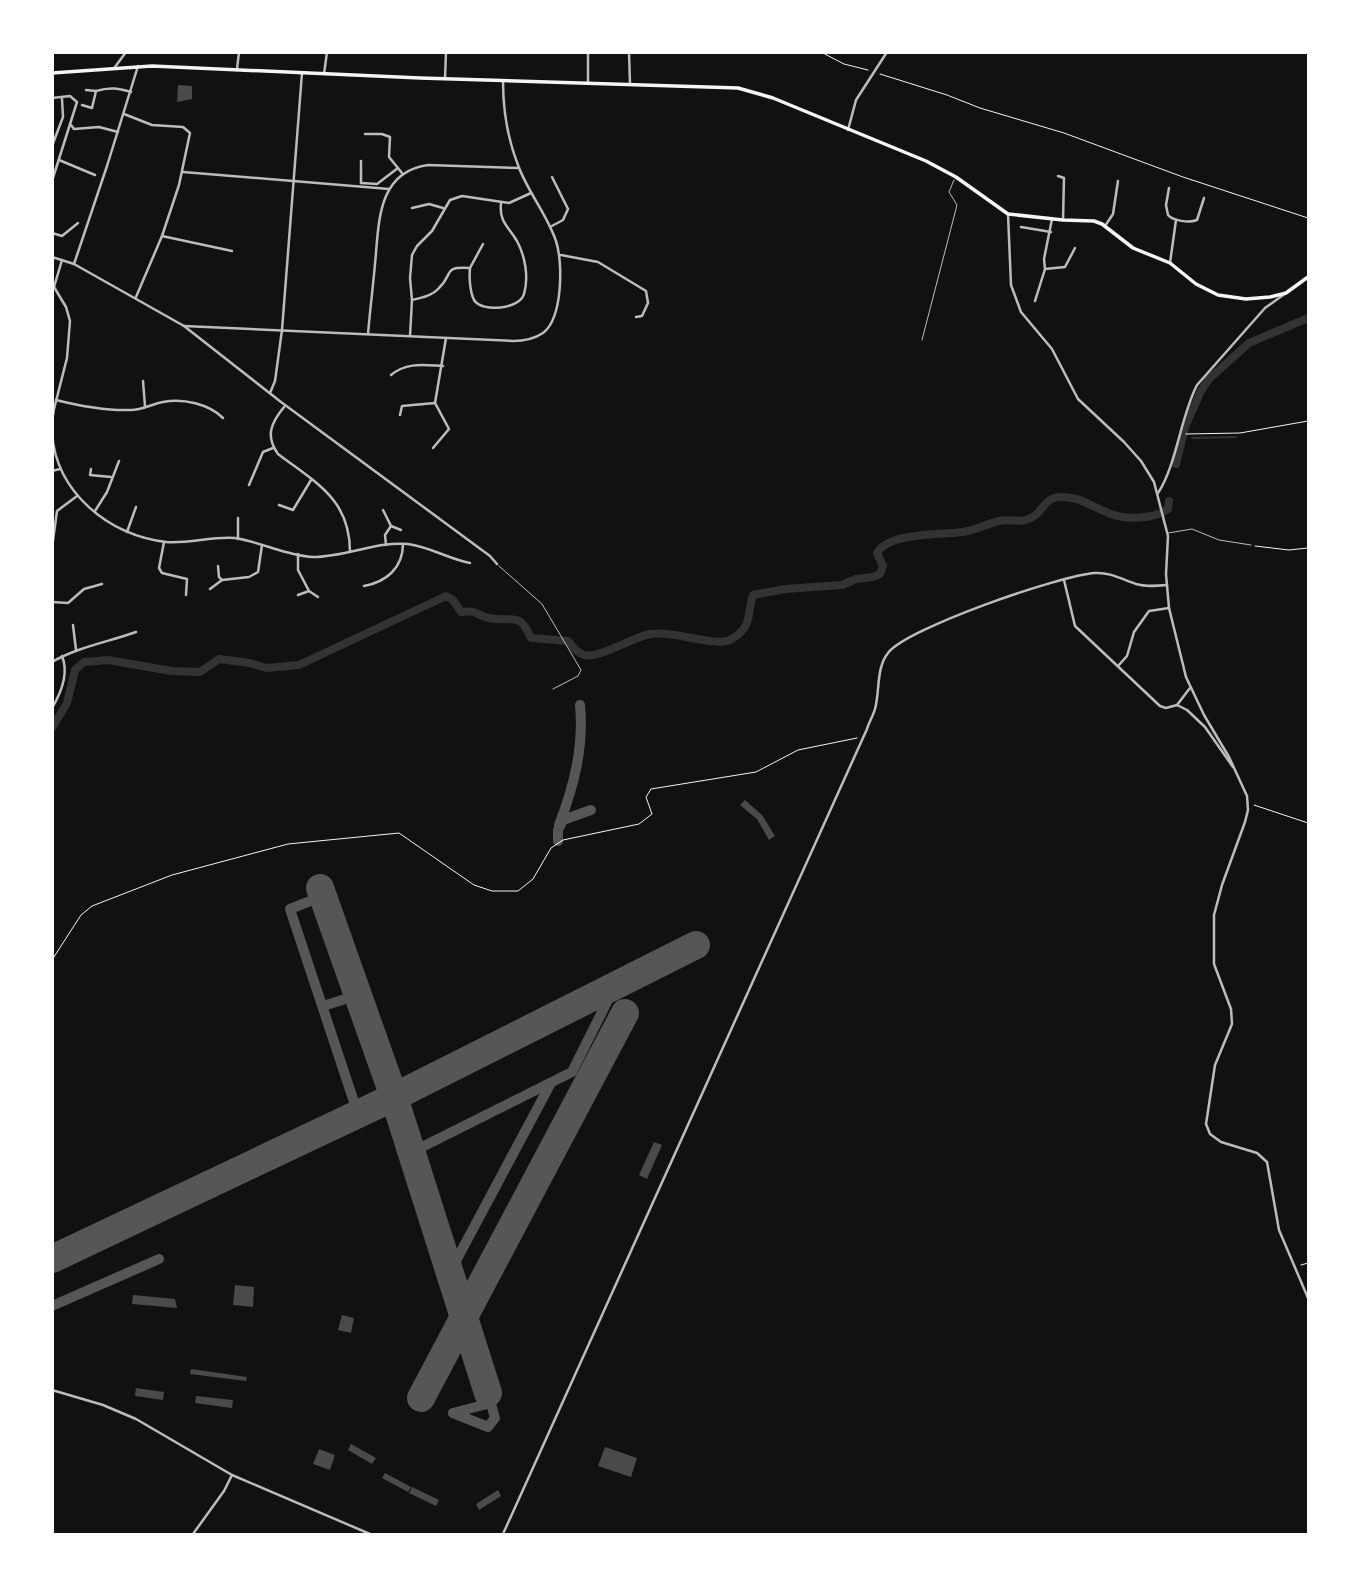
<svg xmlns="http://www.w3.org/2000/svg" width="1361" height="1587" viewBox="0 0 1361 1587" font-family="Karla,sans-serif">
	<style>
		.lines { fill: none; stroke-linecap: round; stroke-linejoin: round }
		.stream { stroke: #333; stroke-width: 2 }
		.river { stroke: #333; stroke-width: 8 }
		.taxiway { stroke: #565656; stroke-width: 10 }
		.runway { stroke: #565656; stroke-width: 28 }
		.building { fill: #4a4a4a }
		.path { stroke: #f5f5f5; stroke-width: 1 }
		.service { stroke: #bcbcbc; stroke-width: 1 }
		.minor { stroke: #bcbcbc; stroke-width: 2.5 }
		.tertiary { stroke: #bcbcbc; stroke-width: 2.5 }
		.primary { stroke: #f5f5f5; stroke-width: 3.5 }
	</style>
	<rect width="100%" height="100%" fill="#111"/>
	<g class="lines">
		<path class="stream" d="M 1192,438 L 1236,437"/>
		<g class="river">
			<path d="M 1176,464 L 1185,427 L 1201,391 L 1209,379 L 1249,343 L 1308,318"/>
			<path d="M 52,728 L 67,703 L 75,670 L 84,662 L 108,660 L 171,671 L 200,672 L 219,659 L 250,663 L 266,668 L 299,665 L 446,596 L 453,600 L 461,612 C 479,610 475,615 489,618 C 513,623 519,610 531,638 L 568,641 C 573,647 577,653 584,655 C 599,659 633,637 650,634 C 671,630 716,647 730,640 C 753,628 747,613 753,595 L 785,589 L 842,585 L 856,579 L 873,577 L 880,574 L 883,566 L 877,553 C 889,532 941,535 963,532 C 975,530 987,524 999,521 C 1007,519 1018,522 1026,520 C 1049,513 1039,490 1076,499 C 1088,502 1099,510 1111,514 C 1127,520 1154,519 1168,509 L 1169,501"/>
		</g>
		<g class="taxiway">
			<path d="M 559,825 C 574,786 584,747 580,705"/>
			<path d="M 558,841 L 558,830 L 563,820 L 591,810"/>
			<path d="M 323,896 L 290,909 L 358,1114"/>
			<path d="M 323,1006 L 358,995"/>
			<path d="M 412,1152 L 572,1072 L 615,986"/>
			<path d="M 450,1272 L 551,1083"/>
			<path d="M 52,1306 L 159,1259"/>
			<path d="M 453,1413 L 488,1427 L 495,1418 L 488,1393"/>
			<path d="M 453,1413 L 491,1403"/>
		</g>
		<g class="runway">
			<path d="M 320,888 L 394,1097 L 488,1393"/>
			<path d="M 52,1259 L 394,1097 L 696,945"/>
			<path d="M 421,1398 L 625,1013"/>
		</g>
	</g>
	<g class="building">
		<path d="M 178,85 L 192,86 L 192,99 L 177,102 Z"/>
		<path d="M 745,800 L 762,815 L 775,836 L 769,840 L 757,819 L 740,805 Z"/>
		<path d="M 654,1142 L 662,1145 L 647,1179 L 639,1175 Z"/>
		<path d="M 235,1285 L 254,1287 L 253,1307 L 233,1305 Z"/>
		<path d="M 133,1295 L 175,1299 L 177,1308 L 132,1304 Z"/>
		<path d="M 342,1315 L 354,1318 L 351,1333 L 338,1330 Z"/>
		<path d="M 191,1369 L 247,1377 L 246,1381 L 190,1374 Z"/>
		<path d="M 136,1388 L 164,1392 L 163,1400 L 135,1396 Z"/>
		<path d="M 196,1396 L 233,1400 L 232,1408 L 195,1403 Z"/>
		<path d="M 351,1444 L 376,1458 L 372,1464 L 348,1450 Z"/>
		<path d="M 605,1447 L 637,1458 L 631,1477 L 598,1466 Z"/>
		<path d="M 319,1449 L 335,1455 L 330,1470 L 313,1464 Z"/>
		<path d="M 385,1473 L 411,1487 L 408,1492 L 382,1478 Z"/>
		<path d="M 412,1487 L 439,1500 L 436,1506 L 409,1493 Z"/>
		<path d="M 498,1490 L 501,1496 L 479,1510 L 476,1504 Z"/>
	</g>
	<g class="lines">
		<g class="path">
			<path d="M 821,52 L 844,64 L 868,70"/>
			<path d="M 880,74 L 947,95 L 980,108 L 1064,133 L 1183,177 L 1308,218"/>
			<path d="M 1186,434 L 1240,433 L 1308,421"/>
			<path d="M 1255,546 L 1289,550 L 1308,548"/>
			<path d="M 1254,805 L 1308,823"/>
			<path d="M 52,960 L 81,915 L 92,906 L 172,875 L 288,844 L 399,833 L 474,885 L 492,891 L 518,891 L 533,879 L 551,848 L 563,840 L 639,824 L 652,814 L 646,797 L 651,789 L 756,772 L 798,750 L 857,738"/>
			<path d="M 1301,1265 L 1308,1263"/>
		</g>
		<g class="service">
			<path d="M 922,340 L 957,205 L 949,192 L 954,180"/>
			<path d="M 1168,533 L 1192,529 L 1219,540 L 1251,545"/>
			<path d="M 499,566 L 542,604 L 581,670 L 578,676 L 553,689"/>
		</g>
		<g class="minor">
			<path d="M 629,52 L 630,84"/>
			<path d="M 560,53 L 560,52"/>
			<path d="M 115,67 L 126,52"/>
			<path d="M 237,69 L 239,52"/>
			<path d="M 324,74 L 327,52"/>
			<path d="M 445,79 L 446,52"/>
			<path d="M 588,83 L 588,52"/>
			<path d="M 86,90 L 96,91"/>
			<path d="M 52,98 L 70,96 L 77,102 L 52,181"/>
			<path d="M 82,105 L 92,108 L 96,91 C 110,87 117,88 131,92"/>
			<path d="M 124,114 L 152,125 L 183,127 L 190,133 L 179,185 L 162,236 L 136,297"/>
			<path d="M 71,125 L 74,129 L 99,127 L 118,132"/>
			<path d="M 365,134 L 382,134 L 390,137 L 389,157 L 402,173"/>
			<path d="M 52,146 L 63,117 L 62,99"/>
			<path d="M 59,160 L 95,175"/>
			<path d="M 361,161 L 361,183"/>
			<path d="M 183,172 L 389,189"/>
			<path d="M 1058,176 L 1064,178 L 1063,220"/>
			<path d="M 361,183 L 377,184 L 398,168"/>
			<path d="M 1169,188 L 1166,205 L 1168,215 C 1173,221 1189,223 1197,220 L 1204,198"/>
			<path d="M 412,208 L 429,204 L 443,208"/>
			<path d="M 1052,219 L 1044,259 L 1045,269 L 1065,267 L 1075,248"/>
			<path d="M 1105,226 L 1113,214 L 1118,181"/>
			<path d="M 550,227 L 563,220 L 568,209 L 552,177"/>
			<path d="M 1021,227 L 1051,232"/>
			<path d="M 52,233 L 62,236 L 78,223"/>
			<path d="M 162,236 L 232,251"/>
			<path d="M 561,255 L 598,262 L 646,291 L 648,303 L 642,316 L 636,317"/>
			<path d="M 1170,263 L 1176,220"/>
			<path d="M 470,268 L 483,244"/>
			<path d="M 412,300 C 421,298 432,296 439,288 C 454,274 442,266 470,268 C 469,277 470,292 474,300 C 482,313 520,309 524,294 C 529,277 525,256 517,241 C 508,226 499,222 501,203"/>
			<path d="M 1035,301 L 1045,269"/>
			<path d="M 184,326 L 513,341 C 524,341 534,339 543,333 C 563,318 563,262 556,241 C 547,214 527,191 518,165 C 507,137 503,111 503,81"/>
			<path d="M 184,326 L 281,402 L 490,556 L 497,564"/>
			<path d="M 368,334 C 370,310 373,287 375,264 C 379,223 377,172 428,165 L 519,168"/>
			<path d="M 410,336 L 412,300 L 410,278 L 412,255 L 417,246 L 432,231 L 450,200 L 462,196 L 509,203 L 531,193"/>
			<path d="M 391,375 C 407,362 423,365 443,366"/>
			<path d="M 143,381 L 145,406"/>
			<path d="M 270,393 L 275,381 L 282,330 L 302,73"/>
			<path d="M 56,400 C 80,406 106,411 131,410 C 142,410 152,404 163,402 C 183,398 209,404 223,418"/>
			<path d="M 284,407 C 271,423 265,436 278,454 C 316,483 350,499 350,552"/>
			<path d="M 400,415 L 402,406 L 435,403"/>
			<path d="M 52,422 L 54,409 L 67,358 L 70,321 L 66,307 L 54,287 L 62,260"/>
			<path d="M 52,433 C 56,492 109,536 166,542 C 189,544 212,536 235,538 C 261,542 287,556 313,557 C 346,557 376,541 408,544 C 430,547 449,559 470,563"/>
			<path d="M 433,448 L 449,429 L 435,403 L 446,338"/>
			<path d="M 91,469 L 90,475 L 111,477"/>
			<path d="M 52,471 L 60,469"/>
			<path d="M 249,485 L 263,452 L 273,448"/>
			<path d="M 1158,493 C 1177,464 1180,418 1197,385 L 1265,308 L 1286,293"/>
			<path d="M 279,505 L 293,510 L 311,480"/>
			<path d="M 383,510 L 391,526"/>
			<path d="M 95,511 L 107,492 L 119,461"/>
			<path d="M 127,532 L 136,507"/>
			<path d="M 238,539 L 238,518"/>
			<path d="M 164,542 L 159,568 L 162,573 L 187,579 L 186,595"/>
			<path d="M 386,545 L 385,535 L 391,526 L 401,530"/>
			<path d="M 52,548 L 57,511 L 77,496"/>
			<path d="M 298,554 L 298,570 L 309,591 L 298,595"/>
			<path d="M 218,566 L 219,577 L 222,580"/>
			<path d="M 1064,580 L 1075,626 L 1160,706 L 1166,708 L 1177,705 L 1187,710 L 1205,727 L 1233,767"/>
			<path d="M 364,586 C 386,582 403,568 403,544"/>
			<path d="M 210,589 L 222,580 L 249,577 L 258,572 L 262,545"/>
			<path d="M 309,591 L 318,597"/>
			<path d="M 52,602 L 68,603 L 84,589 L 102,584"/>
			<path d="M 73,625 L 76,650"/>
			<path d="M 52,662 C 78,647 108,642 136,632"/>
			<path d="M 1118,666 L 1127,656 L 1134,632 L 1149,611 L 1169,608"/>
			<path d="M 1177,705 L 1190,688"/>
			<path d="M 52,708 C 61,693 69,673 62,656"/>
			<path d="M 193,1534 L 224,1491 L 232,1475"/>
		</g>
		<g class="tertiary">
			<path d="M 848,130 L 856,100 L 887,52"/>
			<path d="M 1008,214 L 1011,285 L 1021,312 L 1052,349 L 1078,399 L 1124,442 L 1141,461 L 1154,482 L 1168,536 L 1166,574 L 1169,608 L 1186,677 L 1204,715 L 1229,757 L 1247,796 L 1248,810 L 1245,822 L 1222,885 L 1214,915 L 1214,964 L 1231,1009 L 1232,1024 L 1215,1065 L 1206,1124 L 1210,1134 L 1221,1142 L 1257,1153 L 1267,1162 L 1279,1230 L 1308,1298"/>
			<path d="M 52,257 L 74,264 L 184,326"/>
			<path d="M 74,264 L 107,166 L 138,66"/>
			<path d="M 52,1390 L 103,1405 L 136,1419 L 232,1475 L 370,1534"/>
			<path d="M 503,1534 L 867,729 C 869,722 873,716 875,709 C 880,691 876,668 888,653 C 907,628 1061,575 1095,573 C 1110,572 1121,579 1136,584 C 1146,587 1156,586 1167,585"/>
		</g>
		<path class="primary" d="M 52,73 L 152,66 L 420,78 L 738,88 L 773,98 L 926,161 L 956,177 L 1008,214 L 1063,220 L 1094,221 L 1102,224 L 1133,248 L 1170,263 L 1196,284 L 1218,295 L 1246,299 L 1270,297 L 1286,293 L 1308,277"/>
	</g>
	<rect width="1361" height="1587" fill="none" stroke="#ffffff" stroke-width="108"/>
</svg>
